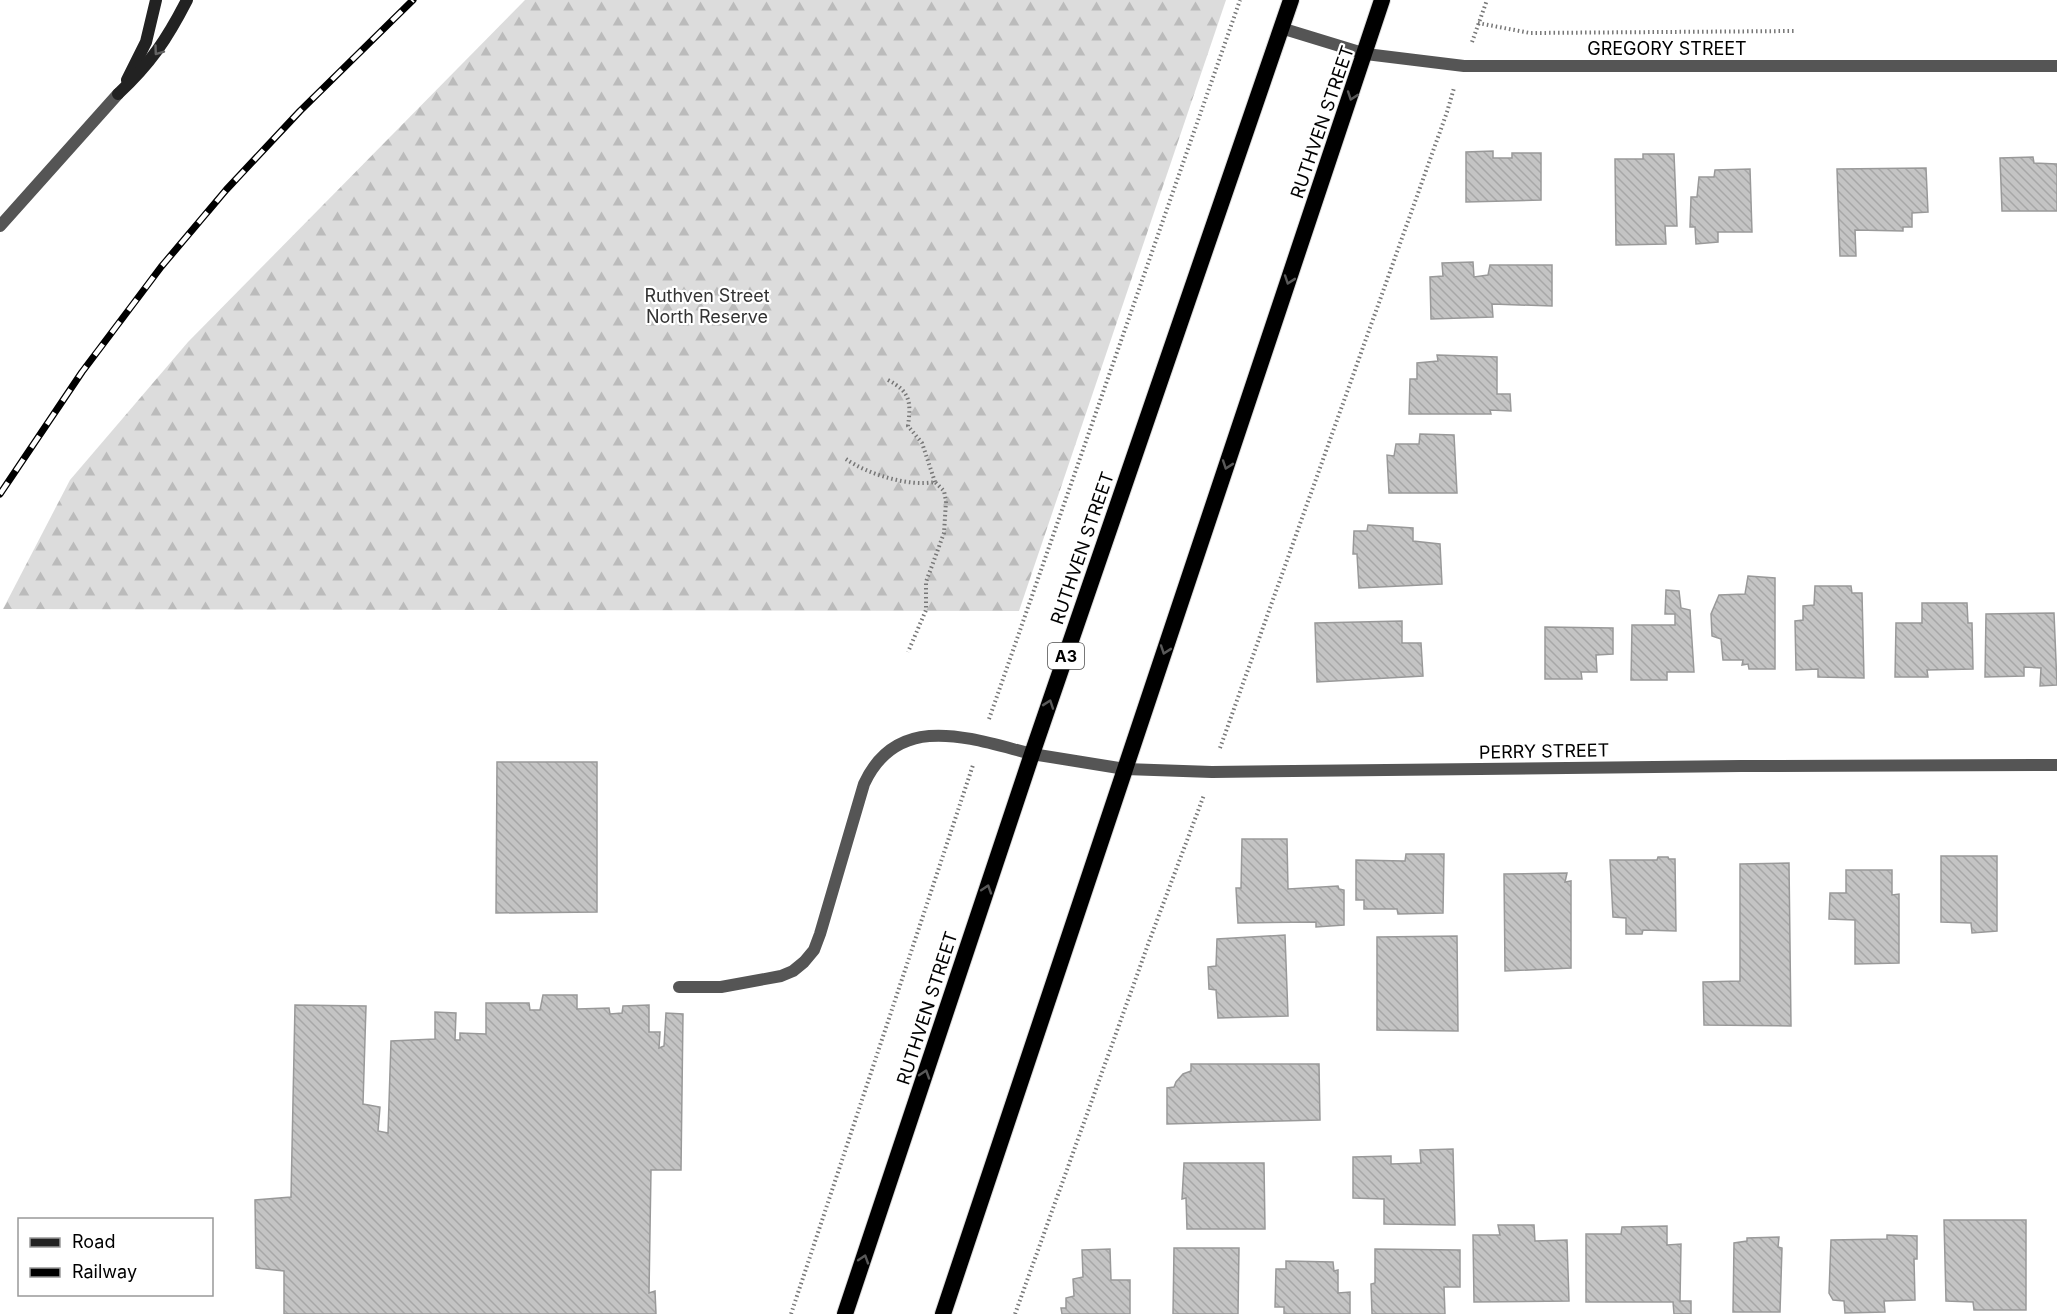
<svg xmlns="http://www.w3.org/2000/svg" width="2057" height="1314" viewBox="0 0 2057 1314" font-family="Inter,sans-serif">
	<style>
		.forest { fill: url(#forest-firs) }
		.building { fill: url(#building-back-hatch); stroke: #999; stroke-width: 1.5 }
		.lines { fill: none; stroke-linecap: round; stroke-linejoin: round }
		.trunk-casing { stroke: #dbdbdb; stroke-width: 18 }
		.path { stroke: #777; stroke-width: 4; stroke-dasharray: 1.5 3; stroke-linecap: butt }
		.service { stroke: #555; stroke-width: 12 }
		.minor { stroke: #555; stroke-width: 12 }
		.tertiary { stroke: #555; stroke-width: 12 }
		.secondary { stroke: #222; stroke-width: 12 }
		.trunk { stroke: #000; stroke-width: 16 }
		.rail-casing { stroke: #000; stroke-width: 7 }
		.rail { stroke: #fff; stroke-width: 4.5; stroke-dasharray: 14; stroke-linecap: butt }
		.oneway { stroke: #646464 }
		.oneway2 { stroke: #595959 }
		.labels { text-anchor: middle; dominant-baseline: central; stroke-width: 4.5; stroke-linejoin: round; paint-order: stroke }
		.shield { fill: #fff; stroke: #4c4c4c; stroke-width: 1.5 }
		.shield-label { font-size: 16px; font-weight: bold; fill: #000 }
		.street-label { font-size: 18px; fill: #000; stroke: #fff }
		.park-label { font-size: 18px; fill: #333; stroke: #fff }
	</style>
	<defs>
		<pattern id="forest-firs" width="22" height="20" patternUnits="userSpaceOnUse" patternTransform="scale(1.5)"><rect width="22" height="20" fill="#dcdcdc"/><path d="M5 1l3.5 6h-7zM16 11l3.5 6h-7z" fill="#bbb"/></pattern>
		<pattern id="building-back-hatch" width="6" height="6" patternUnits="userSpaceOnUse" patternTransform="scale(1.5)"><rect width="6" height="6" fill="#c4c4c4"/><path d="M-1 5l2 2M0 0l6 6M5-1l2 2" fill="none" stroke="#a7a7a7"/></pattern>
	</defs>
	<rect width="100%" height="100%" fill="#fff"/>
	<path class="forest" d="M 525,0 L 1226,0 L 1019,611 L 3,609 L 70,480 L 188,342 Z"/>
	<g class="building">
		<path d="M 1493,151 L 1493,158 L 1512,158 L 1512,153 L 1541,153 L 1541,200 L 1466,202 L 1466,152 Z"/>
		<path d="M 1643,154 L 1674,154 L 1677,226 L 1665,226 L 1666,244 L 1616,245 L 1615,159 L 1643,159 Z"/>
		<path d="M 2033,157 L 2034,163 L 2057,164 L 2057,211 L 2002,211 L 2000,158 Z"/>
		<path d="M 1926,168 L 1928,212 L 1912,213 L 1912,227 L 1903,227 L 1903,231 L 1855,230 L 1856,256 L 1840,256 L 1837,169 Z"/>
		<path d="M 1750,169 L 1752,232 L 1718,232 L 1718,242 L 1696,244 L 1695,227 L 1690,227 L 1691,197 L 1697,197 L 1699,177 L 1714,177 L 1715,170 Z"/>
		<path d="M 1473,262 L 1474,277 L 1488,275 L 1490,265 L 1552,265 L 1552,306 L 1492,304 L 1493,317 L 1431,319 L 1430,277 L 1443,276 L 1442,263 Z"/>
		<path d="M 1437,355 L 1497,357 L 1497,394 L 1510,394 L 1511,411 L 1490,410 L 1491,414 L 1409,414 L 1410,379 L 1417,379 L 1417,363 L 1438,361 Z"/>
		<path d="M 1420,434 L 1454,435 L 1457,493 L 1389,493 L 1387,455 L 1394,456 L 1396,444 L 1419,444 Z"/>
		<path d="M 1368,525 L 1413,528 L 1413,541 L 1440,544 L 1442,584 L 1359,588 L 1357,554 L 1353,554 L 1354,531 L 1367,531 Z"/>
		<path d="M 1748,576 L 1775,578 L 1775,669 L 1749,669 L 1748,664 L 1742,665 L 1743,660 L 1723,660 L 1721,639 L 1712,636 L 1711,614 L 1719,595 L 1745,594 Z"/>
		<path d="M 1815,586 L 1851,586 L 1852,593 L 1862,593 L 1864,678 L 1818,677 L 1818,669 L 1796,670 L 1795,621 L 1803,620 L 1803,606 L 1814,605 Z"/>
		<path d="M 1666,590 L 1679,591 L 1681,608 L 1690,610 L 1694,672 L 1667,672 L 1667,680 L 1631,680 L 1632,625 L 1675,625 L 1675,614 L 1665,614 Z"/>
		<path d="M 1922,603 L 1967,603 L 1968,623 L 1972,623 L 1973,669 L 1927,670 L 1928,677 L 1895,677 L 1896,623 L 1922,623 Z"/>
		<path d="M 2054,613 L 2057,685 L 2040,686 L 2041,668 L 2024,667 L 2024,676 L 1985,677 L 1986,614 Z"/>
		<path d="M 1402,621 L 1402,643 L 1421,643 L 1423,676 L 1317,682 L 1315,623 Z"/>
		<path d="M 1545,627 L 1613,628 L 1613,654 L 1596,655 L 1597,672 L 1581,672 L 1582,679 L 1545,679 Z"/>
		<path d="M 497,762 L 597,762 L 597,912 L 496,913 Z"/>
		<path d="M 1242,839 L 1287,839 L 1288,889 L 1338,886 L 1339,889 L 1344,890 L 1344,925 L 1316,927 L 1316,922 L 1238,923 L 1236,888 L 1241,888 Z"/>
		<path d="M 1406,854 L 1444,854 L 1443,913 L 1398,914 L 1397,909 L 1364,909 L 1364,900 L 1356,900 L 1356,860 L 1405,861 Z"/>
		<path d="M 1941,856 L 1997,856 L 1997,931 L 1972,933 L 1971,923 L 1941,922 Z"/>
		<path d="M 1658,857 L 1668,857 L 1669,859 L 1675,859 L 1676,931 L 1643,930 L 1642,934 L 1626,934 L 1626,918 L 1613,917 L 1610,860 L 1657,860 Z"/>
		<path d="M 1789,863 L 1791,1026 L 1704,1025 L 1703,982 L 1740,981 L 1740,864 Z"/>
		<path d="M 1846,870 L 1892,870 L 1892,895 L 1899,894 L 1899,963 L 1855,964 L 1855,920 L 1829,919 L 1830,893 L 1846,893 Z"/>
		<path d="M 1567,873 L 1565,882 L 1571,881 L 1571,968 L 1505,971 L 1504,874 Z"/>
		<path d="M 1285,935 L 1288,1016 L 1218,1018 L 1216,990 L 1209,989 L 1208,967 L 1216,966 L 1217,939 Z"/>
		<path d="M 1457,936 L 1458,1031 L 1377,1030 L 1377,937 Z"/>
		<path d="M 543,995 L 577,995 L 577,1009 L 609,1008 L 610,1014 L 622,1013 L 623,1006 L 649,1005 L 649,1032 L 660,1032 L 659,1048 L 664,1046 L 666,1013 L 683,1014 L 681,1170 L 651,1170 L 649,1293 L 655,1291 L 656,1314 L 284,1314 L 284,1271 L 256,1268 L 255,1200 L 291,1197 L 295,1005 L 366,1006 L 363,1104 L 380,1107 L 378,1131 L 388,1133 L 391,1041 L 435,1039 L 435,1012 L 456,1013 L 455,1040 L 460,1040 L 460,1033 L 486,1034 L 486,1003 L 529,1003 L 530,1010 L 540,1010 Z"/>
		<path d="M 1191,1064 L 1319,1064 L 1320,1120 L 1167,1124 L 1167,1088 L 1174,1087 L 1176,1082 L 1183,1074 L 1191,1071 Z"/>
		<path d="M 1453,1149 L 1455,1225 L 1384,1224 L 1384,1199 L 1353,1198 L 1353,1157 L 1391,1156 L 1391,1164 L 1421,1163 L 1420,1150 Z"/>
		<path d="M 1184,1163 L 1264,1163 L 1265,1229 L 1187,1229 L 1186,1198 L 1182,1199 Z"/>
		<path d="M 1944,1220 L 2026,1220 L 2026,1310 L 1974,1310 L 1973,1302 L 1946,1301 Z"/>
		<path d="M 1498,1225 L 1534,1225 L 1535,1241 L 1567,1240 L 1569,1301 L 1474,1302 L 1473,1235 L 1500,1235 Z"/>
		<path d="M 1667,1226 L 1667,1245 L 1681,1244 L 1680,1301 L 1691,1301 L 1691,1314 L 1674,1314 L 1673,1302 L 1586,1302 L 1586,1234 L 1621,1234 L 1622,1227 Z"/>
		<path d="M 1887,1235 L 1917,1236 L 1917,1259 L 1914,1259 L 1915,1300 L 1884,1301 L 1885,1312 L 1845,1313 L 1844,1301 L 1833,1300 L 1829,1293 L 1831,1240 L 1887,1239 Z"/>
		<path d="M 1779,1237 L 1778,1247 L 1782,1248 L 1780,1312 L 1733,1312 L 1734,1243 L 1747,1241 L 1747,1238 Z"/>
		<path d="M 1174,1248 L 1239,1248 L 1238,1314 L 1173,1314 Z"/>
		<path d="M 1110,1249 L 1111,1280 L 1130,1280 L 1130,1314 L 1062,1314 L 1061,1308 L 1066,1308 L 1066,1298 L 1074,1296 L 1073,1279 L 1083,1277 L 1082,1250 Z"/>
		<path d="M 1375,1249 L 1460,1250 L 1460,1287 L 1444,1287 L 1445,1314 L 1372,1314 L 1371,1284 L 1375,1283 Z"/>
		<path d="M 1286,1261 L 1333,1262 L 1334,1271 L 1338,1270 L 1338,1293 L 1350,1292 L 1350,1314 L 1284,1314 L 1284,1307 L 1275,1307 L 1276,1269 L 1286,1269 Z"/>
	</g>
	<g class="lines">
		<defs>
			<g id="trunk">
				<path d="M 845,1314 L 1032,754 L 1291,0"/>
				<path d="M 943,1314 L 1382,0"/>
			</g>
		</defs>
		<use href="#trunk" class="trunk-casing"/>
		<g class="path">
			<path d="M 1478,23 L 1530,33 L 1794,31"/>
			<path d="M 1472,42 L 1487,0"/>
			<path d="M 888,380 C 911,392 911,403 908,426 L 922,443 L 935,482"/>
			<path d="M 846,459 C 867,474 909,487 935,482 L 944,491 L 946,501 L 944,533 L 926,582 L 926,610 L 908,652"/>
			<path d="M 989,719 L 1240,0"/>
			<path d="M 1220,748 L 1447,112 L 1454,88"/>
			<path d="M 791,1314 L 973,765"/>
			<path d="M 1015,1314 L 1150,939 L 1204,795"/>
		</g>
		<path class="service" d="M 679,987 L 721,987 L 781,976 L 793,971 L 804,962 L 814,950 L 820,934 L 864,784 C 898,710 972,739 1032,754"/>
		<g class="minor">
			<path d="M 1281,28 L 1366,54 L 1464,66 L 2057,66"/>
			<path d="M 1032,754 L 1125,769 L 1212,772 L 1741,766 L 2057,765"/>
		</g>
		<path class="tertiary" d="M 0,226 L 118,94"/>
		<g class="secondary">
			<path d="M 127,80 L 146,42 L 156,0"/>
			<path d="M 118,94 C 151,63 167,39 187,0"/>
		</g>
		<use href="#trunk" class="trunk"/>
		<defs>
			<path id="rail" d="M 0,494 L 82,372 L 161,267 L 226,190 L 300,111 L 413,0"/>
		</defs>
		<use href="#rail" class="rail-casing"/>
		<use href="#rail" class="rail"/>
	</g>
	<defs><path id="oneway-chevron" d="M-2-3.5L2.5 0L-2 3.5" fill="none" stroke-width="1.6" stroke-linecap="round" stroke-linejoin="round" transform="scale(1.5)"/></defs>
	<use class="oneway" href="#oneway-chevron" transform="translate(158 51) rotate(126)"/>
	<g class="oneway2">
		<use href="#oneway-chevron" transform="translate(1352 96) rotate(109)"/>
		<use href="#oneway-chevron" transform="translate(1289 280) rotate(109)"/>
		<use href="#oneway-chevron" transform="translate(1227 465) rotate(109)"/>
		<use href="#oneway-chevron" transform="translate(1165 650) rotate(109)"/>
		<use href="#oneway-chevron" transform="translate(1049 704) rotate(-71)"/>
		<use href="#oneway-chevron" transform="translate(987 889) rotate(-72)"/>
		<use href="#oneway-chevron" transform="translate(925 1074) rotate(-72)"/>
		<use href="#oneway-chevron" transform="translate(864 1259) rotate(-72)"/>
	</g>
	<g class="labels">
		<rect class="shield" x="1048" y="643" width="36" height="26" rx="4.5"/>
		<g class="shield-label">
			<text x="1066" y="656">A3</text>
		</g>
		<g class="street-label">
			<text x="1667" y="48">GREGORY STREET</text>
			<text transform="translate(1322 122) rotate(-71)">RUTHVEN STREET</text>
			<text transform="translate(1082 548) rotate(-71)">RUTHVEN STREET</text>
			<text transform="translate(1544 751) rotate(-1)">PERRY STREET</text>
			<text transform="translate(927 1008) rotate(-72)">RUTHVEN STREET</text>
		</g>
		<g class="park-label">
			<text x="707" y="295">Ruthven Street<tspan x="707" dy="21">North Reserve</tspan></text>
		</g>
	</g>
	<rect x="18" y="1218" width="195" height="78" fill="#ffffff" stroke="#999999" stroke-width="1.5"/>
	<rect x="30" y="1238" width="30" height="9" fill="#222222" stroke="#999999" stroke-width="1.5"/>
	<text x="72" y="1248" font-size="18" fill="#000000">Road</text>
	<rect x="30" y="1268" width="30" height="9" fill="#000000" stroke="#999999" stroke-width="1.5"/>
	<text x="72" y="1278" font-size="18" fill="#000000">Railway</text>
</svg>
